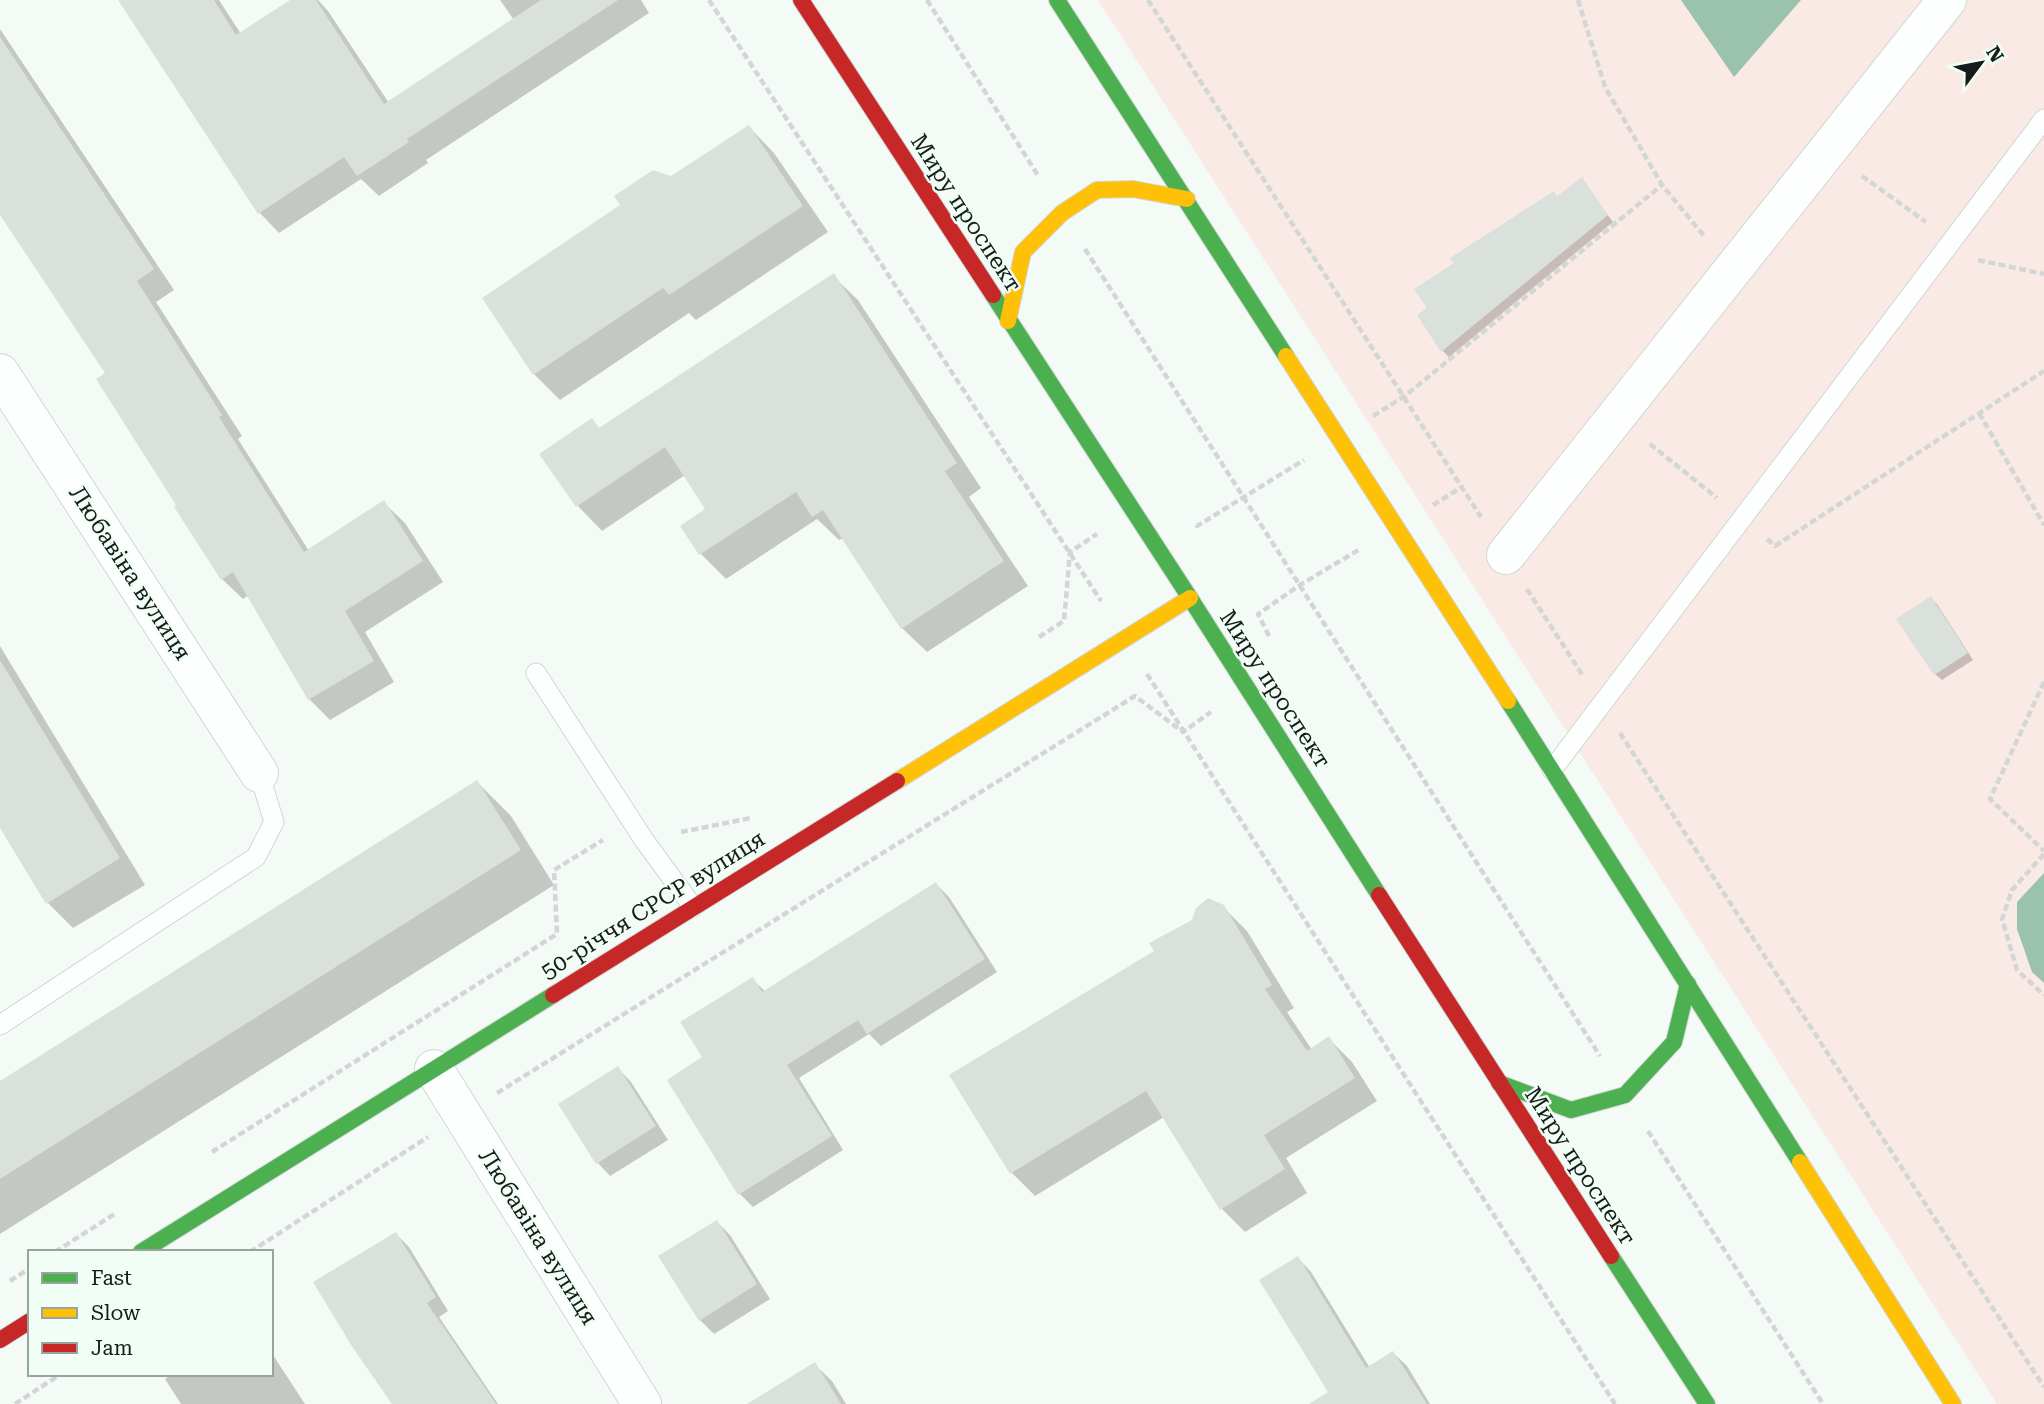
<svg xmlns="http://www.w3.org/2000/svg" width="2044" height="1404" viewBox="0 0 2044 1404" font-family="'Roboto Serif',serif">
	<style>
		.green { fill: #f9eae6 }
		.water { fill: #9bc2ad }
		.shadow { fill: #0003 }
		.building { fill: #dae0dc }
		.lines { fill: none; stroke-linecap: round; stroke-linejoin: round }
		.lane-casing { stroke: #d1d7d3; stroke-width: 21 }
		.street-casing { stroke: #d1d7d3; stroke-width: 40 }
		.fast-casing { stroke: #d1d7d3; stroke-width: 18 }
		.slow-casing { stroke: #d1d7d3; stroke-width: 18 }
		.jam-casing { stroke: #d1d7d3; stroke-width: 18 }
		.path { stroke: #d4d6d5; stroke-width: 4.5; stroke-dasharray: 7 3.5; stroke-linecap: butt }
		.lane { stroke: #fdfefe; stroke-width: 19 }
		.street { stroke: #fdfefe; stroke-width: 38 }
		.fast { stroke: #4caf50; stroke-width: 16 }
		.slow { stroke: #ffc107; stroke-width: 16 }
		.jam { stroke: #c62828; stroke-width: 16 }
		.labels { text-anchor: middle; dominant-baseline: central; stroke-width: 5; stroke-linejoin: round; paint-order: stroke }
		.street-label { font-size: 23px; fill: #161c19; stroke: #f1fef6 }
	</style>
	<rect width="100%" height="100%" fill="#f4fbf7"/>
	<path class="green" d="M 1098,0 L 2044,0 L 2044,1404 L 1997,1404 Z"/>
	<g class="water">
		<path d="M 1681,0 L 1801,0 L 1734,77 Z"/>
		<path d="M 2044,873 L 2044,983 L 2032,972 L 2017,929 L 2017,902 Z"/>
	</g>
	<g class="shadow">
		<path d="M 120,0 L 219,0 L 241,34 L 293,0 L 318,0 L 328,11 L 389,103 L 514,20 L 500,0 L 641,0 L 649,13 L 426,160 L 428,163 L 379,196 L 361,179 L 279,233 L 259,212 Z"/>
		<path d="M 0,29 L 174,290 L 156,302 L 242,436 L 238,439 L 309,551 L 384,503 L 405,523 L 443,582 L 365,632 L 394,682 L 330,720 L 309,699 L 249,595 L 243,599 L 222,579 L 107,374 L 0,212 Z"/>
		<path d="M 749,127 L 774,153 L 828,232 L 696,320 L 689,313 L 560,400 L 534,374 L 484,299 L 622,206 L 672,178 Z"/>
		<path d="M 1582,180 L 1613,222 L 1449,357 L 1443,351 L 1420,316 L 1554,194 L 1558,198 Z"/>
		<path d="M 833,276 L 858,300 L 981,488 L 969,497 L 1028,586 L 927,652 L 902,628 L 843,538 L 839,540 L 817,519 L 726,579 L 701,554 L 708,510 L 685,475 L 602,531 L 578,506 L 542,455 L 592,420 L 600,429 Z"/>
		<path d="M 1931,598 L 1937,604 L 1973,660 L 1942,680 L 1935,674 Z"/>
		<path d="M 0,646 L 145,885 L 73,928 L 47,902 L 0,824 Z"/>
		<path d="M 477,782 L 511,816 L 554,885 L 0,1234 L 0,1083 Z"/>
		<path d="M 936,884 L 949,897 L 997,972 L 881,1046 L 869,1034 L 799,1078 L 843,1150 L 753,1207 L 740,1194 L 705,1058 L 752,979 L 766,992 Z"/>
		<path d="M 1223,907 L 1247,931 L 1294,1008 L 1287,1012 L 1312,1050 L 1329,1039 L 1352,1062 L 1377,1101 L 1286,1158 L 1307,1193 L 1245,1232 L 1222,1209 L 1164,1117 L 1035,1196 L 1012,1173 L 951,1075 L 1157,951 Z"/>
		<path d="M 618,1068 L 631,1082 L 668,1140 L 610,1176 L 597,1162 Z"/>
		<path d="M 717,1222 L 730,1235 L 770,1299 L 714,1334 L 700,1320 Z"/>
		<path d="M 396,1234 L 409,1247 L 448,1311 L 439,1317 L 498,1404 L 393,1404 Z"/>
		<path d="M 1298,1258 L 1311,1272 L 1370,1368 L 1393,1353 L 1407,1366 L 1430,1404 L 1318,1404 L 1330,1392 Z"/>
		<path d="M 271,1352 L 305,1404 L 181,1404 L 165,1379 L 172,1374 L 271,1374 Z"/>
		<path d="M 814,1364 L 832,1381 L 846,1404 L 756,1404 Z"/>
	</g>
	<g class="building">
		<path d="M 118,0 L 214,0 L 236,35 L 290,0 L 316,0 L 384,104 L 541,0 L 618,0 L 407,139 L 409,142 L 357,176 L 344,157 L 258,214 Z"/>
		<path d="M 0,37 L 154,269 L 137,281 L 222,415 L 219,417 L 304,552 L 384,500 L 423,561 L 345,611 L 374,661 L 308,700 L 233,572 L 221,580 L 174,507 L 176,505 L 96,379 L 105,373 L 0,215 Z"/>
		<path d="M 749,125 L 803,206 L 669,295 L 663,288 L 533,375 L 482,298 L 620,205 L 614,196 L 653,170 L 671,176 Z"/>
		<path d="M 1582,177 L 1608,215 L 1441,352 L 1417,315 L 1427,308 L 1414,289 L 1454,263 L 1450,258 L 1554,191 L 1556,197 Z"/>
		<path d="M 834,273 L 957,463 L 945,471 L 1004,561 L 901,629 L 823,510 L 812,517 L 796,492 L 699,555 L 680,526 L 705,509 L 665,447 L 576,507 L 539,454 L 592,418 L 599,428 Z"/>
		<path d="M 1931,596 L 1968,653 L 1934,675 L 1896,619 Z"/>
		<path d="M 0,660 L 120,858 L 46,904 L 0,828 Z"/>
		<path d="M 477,780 L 521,850 L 0,1179 L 0,1081 Z"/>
		<path d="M 936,882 L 985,959 L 867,1034 L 858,1020 L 787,1065 L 832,1136 L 738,1195 L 667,1080 L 702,1057 L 680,1022 L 753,977 L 762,992 Z"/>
		<path d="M 1208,898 L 1224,905 L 1272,985 L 1265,989 L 1307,1051 L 1329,1036 L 1355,1078 L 1264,1135 L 1285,1169 L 1220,1210 L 1146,1091 L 1010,1174 L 949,1075 L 1154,951 L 1149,943 L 1192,920 L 1196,908 Z"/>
		<path d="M 618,1066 L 656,1126 L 596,1164 L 558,1104 Z"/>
		<path d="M 717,1220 L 757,1284 L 699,1321 L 658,1256 Z"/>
		<path d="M 396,1232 L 436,1297 L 427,1303 L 496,1404 L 392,1404 L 353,1348 L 313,1282 Z"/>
		<path d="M 1298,1256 L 1366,1368 L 1393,1351 L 1427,1404 L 1309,1404 L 1328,1392 L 1259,1280 Z"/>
		<path d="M 815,1362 L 841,1404 L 747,1404 Z"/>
	</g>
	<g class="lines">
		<defs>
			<g id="lane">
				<path d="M 536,673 L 644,840 L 693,907"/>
				<path d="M 1552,770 L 2044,119"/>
				<path d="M 0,1025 L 256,857 L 274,822 L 259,773"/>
			</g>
			<g id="street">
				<path d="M 0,373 L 259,773"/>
				<path d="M 1506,555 L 1947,0"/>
				<path d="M 434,1069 L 642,1404"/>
			</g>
			<g id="fast">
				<path d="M 1057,0 L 1286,356"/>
				<path d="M 993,295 L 1190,598 L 1379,895"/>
				<path d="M 1508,701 L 1800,1162"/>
				<path d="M 1499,1083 L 1571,1110 L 1625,1095 L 1674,1042 L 1688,984"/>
				<path d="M 141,1252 L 553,995"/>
				<path d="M 1611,1256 L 1707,1404"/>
			</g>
			<g id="slow">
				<path d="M 1008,321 L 1023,252 L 1062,213 L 1097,190 L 1133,189 L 1187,199"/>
				<path d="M 1286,356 L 1508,701"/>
				<path d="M 897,781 L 1190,598"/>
				<path d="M 1800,1162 L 1953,1404"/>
			</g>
			<g id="jam">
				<path d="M 801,0 L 993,295"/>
				<path d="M 1379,895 L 1611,1256"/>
				<path d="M 553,995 L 897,781"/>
				<path d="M 0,1340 L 30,1321"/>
			</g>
		</defs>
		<use href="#lane" class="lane-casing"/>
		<use href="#street" class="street-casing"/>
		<use href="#fast" class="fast-casing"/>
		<use href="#slow" class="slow-casing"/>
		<use href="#jam" class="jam-casing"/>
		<g class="path">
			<path d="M 709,0 L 1101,601"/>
			<path d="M 927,0 L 1039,177"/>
			<path d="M 1148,0 L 1481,517"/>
			<path d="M 1578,0 L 1605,87 L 1662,185 L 1705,237"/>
			<path d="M 1862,176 L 1926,222"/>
			<path d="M 1085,249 L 1600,1056"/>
			<path d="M 1978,260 L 2044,274"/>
			<path d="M 1979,413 L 2044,525"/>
			<path d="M 1373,416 L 1405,396 L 1662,185"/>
			<path d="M 1650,444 L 1717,498"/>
			<path d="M 1433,505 L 1462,487"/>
			<path d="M 1196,525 L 1197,526 L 1304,460"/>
			<path d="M 1767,539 L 1775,546 L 2044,371"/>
			<path d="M 1527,589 L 1583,676"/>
			<path d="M 1269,636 L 1258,614 L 1300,585 L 1360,549"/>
			<path d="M 1039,637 L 1064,621 L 1070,552 L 1097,534"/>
			<path d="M 1147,674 L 1615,1404"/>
			<path d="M 2044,682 L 1990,799 L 2044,851"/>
			<path d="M 1620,733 L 2044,1387"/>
			<path d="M 681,832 L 751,818"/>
			<path d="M 2044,854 L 2012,890 L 2002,919 L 2017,970 L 2044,995"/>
			<path d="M 497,1093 L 1135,696 L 1183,732 L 1211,712"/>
			<path d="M 1648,1131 L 1823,1404"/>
			<path d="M 212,1152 L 557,934 L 554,870 L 603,840"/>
			<path d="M 55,1252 L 116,1213"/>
			<path d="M 250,1252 L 428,1137"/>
			<path d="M 10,1281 L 30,1268"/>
			<path d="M 15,1404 L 61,1374"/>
		</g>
		<use href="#lane" class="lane"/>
		<use href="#street" class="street"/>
		<use href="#fast" class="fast"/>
		<use href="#slow" class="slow"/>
		<use href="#jam" class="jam"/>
	</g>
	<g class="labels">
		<g class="street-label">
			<text transform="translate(966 213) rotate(57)">Миру проспект</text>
			<text transform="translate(130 573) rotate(57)">Любавіна вулиця</text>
			<text transform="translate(1275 689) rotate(57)">Миру проспект</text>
			<text transform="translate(653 905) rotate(-32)">50-річчя СРСР вулиця</text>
			<text transform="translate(1580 1166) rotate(57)">Миру проспект</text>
			<text transform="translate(538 1237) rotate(58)">Любавіна вулиця</text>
		</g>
	</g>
	<rect x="28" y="1250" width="245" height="126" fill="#f1fef6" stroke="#99a49e" stroke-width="2"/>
	<rect x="42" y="1273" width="35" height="10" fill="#4caf50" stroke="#99a49e" stroke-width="2"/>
	<text x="91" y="1285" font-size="21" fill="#161c19">Fast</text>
	<rect x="42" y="1308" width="35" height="10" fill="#ffc107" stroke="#99a49e" stroke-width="2"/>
	<text x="91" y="1320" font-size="21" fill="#161c19">Slow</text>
	<rect x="42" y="1343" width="35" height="10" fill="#c62828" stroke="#99a49e" stroke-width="2"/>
	<text x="91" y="1355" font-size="21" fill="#161c19">Jam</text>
	<g transform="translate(1981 63) rotate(58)" stroke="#f1fef6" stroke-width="5" paint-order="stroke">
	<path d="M0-5L12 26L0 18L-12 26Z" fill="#161c19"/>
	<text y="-10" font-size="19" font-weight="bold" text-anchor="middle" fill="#161c19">N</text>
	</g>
</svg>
